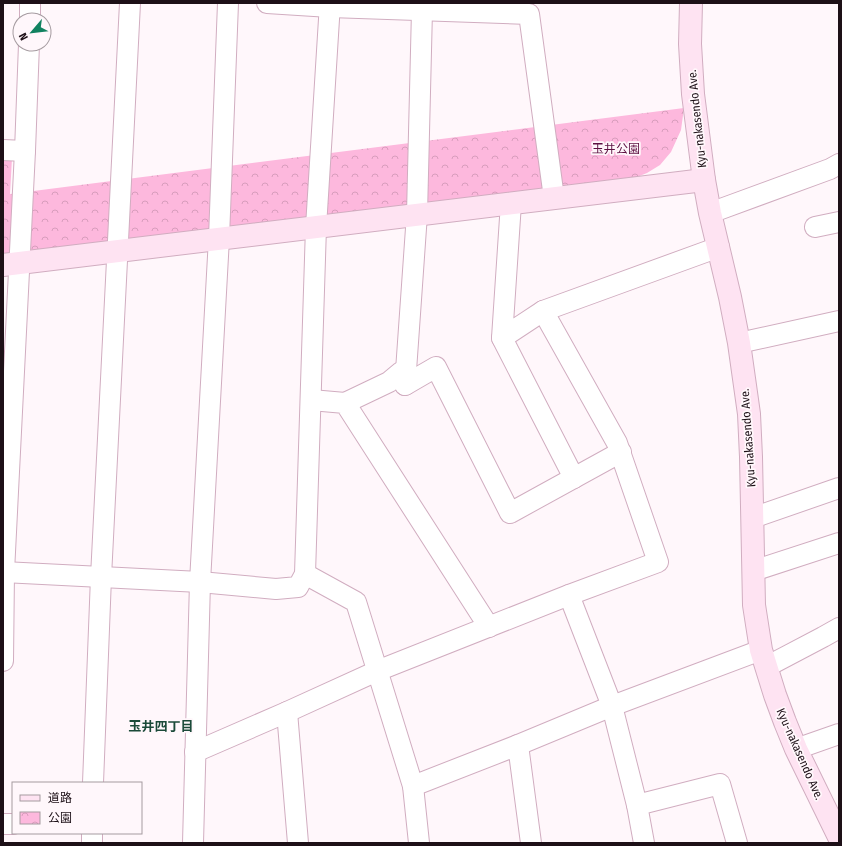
<svg xmlns="http://www.w3.org/2000/svg" width="842" height="846" viewBox="0 0 842 846" font-family="'Fira Sans Condensed','Noto Sans JP',sans-serif">
	<style>
		.park { fill: url(#park-crowns) }
		.lines { fill: none; stroke-linecap: round; stroke-linejoin: round }
		.street-casing { stroke: #d1adc0; stroke-width: 22 }
		.secondary-casing { stroke: #d1adc0; stroke-width: 24 }
		.street { stroke: #fff; stroke-width: 20 }
		.secondary { stroke: #fee3f2; stroke-width: 22 }
		.labels { text-anchor: middle; dominant-baseline: central; stroke-width: 3.5; stroke-linejoin: round; paint-order: stroke }
		.street-label { font-size: 12px; fill: #1d1017; stroke: #fff7fb }
		.park-label { font-size: 12px; fill: #5d1042; stroke: #fff7fb }
		.neighbourhood-label { font-size: 13px; font-weight: bold; fill: #1b4a39; stroke: #fff7fb }
	</style>
	<defs>
		<pattern id="park-crowns" width="20" height="18" patternUnits="userSpaceOnUse"><rect width="20" height="18" fill="#fdb8dd"/><path d="M2 6a3 3 0 1 1 6 0M12 15a3 3 0 1 1 6 0" fill="none" stroke="#d89dbd"/></pattern>
	</defs>
	<rect width="100%" height="100%" fill="#fff7fb"/>
	<path class="park" d="M 684,108 L 681,130 L 671,152 L 660,165 L 647,173 L 632,179 L 3,255 L 3,157 L 12,158 L 10,194 Z"/>
	<g class="lines">
		<defs>
			<g id="street">
				<path d="M 267,3 L 330,7 L 529,14 L 554,198"/>
				<path d="M 30,20 L 30,3"/>
				<path d="M 3,150 L 25,151"/>
				<path d="M 511,203 L 502,338 L 543,311 L 719,247"/>
				<path d="M 710,213 L 830,169 L 839,164"/>
				<path d="M 815,227 L 839,222"/>
				<path d="M 502,338 L 574,478"/>
				<path d="M 739,343 L 839,321"/>
				<path d="M 405,385 L 417,214 L 422,10"/>
				<path d="M 311,400 L 345,403 L 489,627"/>
				<path d="M 345,403 L 389,382 L 401,372 L 405,385 L 436,367 L 510,513 L 621,452"/>
				<path d="M 752,518 L 839,488"/>
				<path d="M 753,571 L 839,543"/>
				<path d="M 3,572 L 200,582 L 276,589 L 298,587 L 305,574 L 316,227 L 330,3"/>
				<path d="M 305,574 L 356,602 L 413,786 L 419,843"/>
				<path d="M 569,595 L 612,706 L 637,805 L 644,843"/>
				<path d="M 3,661 L 4,572 L 25,151 L 29,44"/>
				<path d="M 766,667 L 823,637 L 839,628"/>
				<path d="M 287,712 L 298,843"/>
				<path d="M 518,745 L 531,843"/>
				<path d="M 796,749 L 839,734"/>
				<path d="M 195,752 L 287,712 L 377,671 L 569,595 L 658,562 L 617,443 L 543,311"/>
				<path d="M 93,783 L 101,577 L 130,3"/>
				<path d="M 413,786 L 518,745 L 612,706 L 761,650"/>
				<path d="M 637,805 L 720,784 L 737,843"/>
				<path d="M 3,824 L 13,824"/>
				<path d="M 92,833 L 92,843"/>
				<path d="M 193,843 L 200,582 L 219,238 L 228,3"/>
			</g>
			<g id="secondary">
				<path d="M 691,3 L 690,44 L 693,94 L 704,180 L 710,213 L 730,297 L 739,343 L 749,414 L 751,457 L 754,605 L 761,650 L 775,695 L 785,722 L 796,749 L 839,837"/>
				<path d="M 3,265 L 704,180"/>
			</g>
		</defs>
		<use href="#street" class="street-casing"/>
		<use href="#secondary" class="secondary-casing"/>
		<use href="#street" class="street"/>
		<use href="#secondary" class="secondary"/>
	</g>
	<g class="labels">
		<g class="street-label">
			<text transform="translate(697 119) rotate(-96)">Kyu-nakasendo Ave.</text>
			<text transform="translate(748 438) rotate(-94)">Kyu-nakasendo Ave.</text>
			<text transform="translate(800 754) rotate(66)">Kyu-nakasendo Ave.</text>
		</g>
		<g class="park-label">
			<text x="616" y="149">玉井公園</text>
		</g>
		<g class="neighbourhood-label">
			<text x="161" y="726">玉井四丁目</text>
		</g>
	</g>
	<rect width="842" height="846" fill="none" stroke="#1d1017" stroke-width="8"/>
	<rect x="12" y="782" width="130" height="52" fill="#fff7fb" stroke="#a59ba0"/>
	<rect x="20" y="795" width="20" height="6" fill="#fee3f2" stroke="#a59ba0"/>
	<text x="48" y="802" font-size="12" fill="#1d1017">道路</text>
	<rect x="20" y="812" width="20" height="12" fill="url(#park-crowns)" stroke="#a59ba0"/>
	<text x="48" y="822" font-size="12" fill="#1d1017">公園</text>
	<g transform="translate(32 32) rotate(242)"><circle r="19" fill="#fff7fb" stroke="#a59ba0"/>
	<path d="M0-3L7 15L0 10L-7 15Z" fill="#118260"/>
	<text y="-6" font-size="11" font-weight="bold" text-anchor="middle" fill="#1d1017">N</text>
	</g>
</svg>
